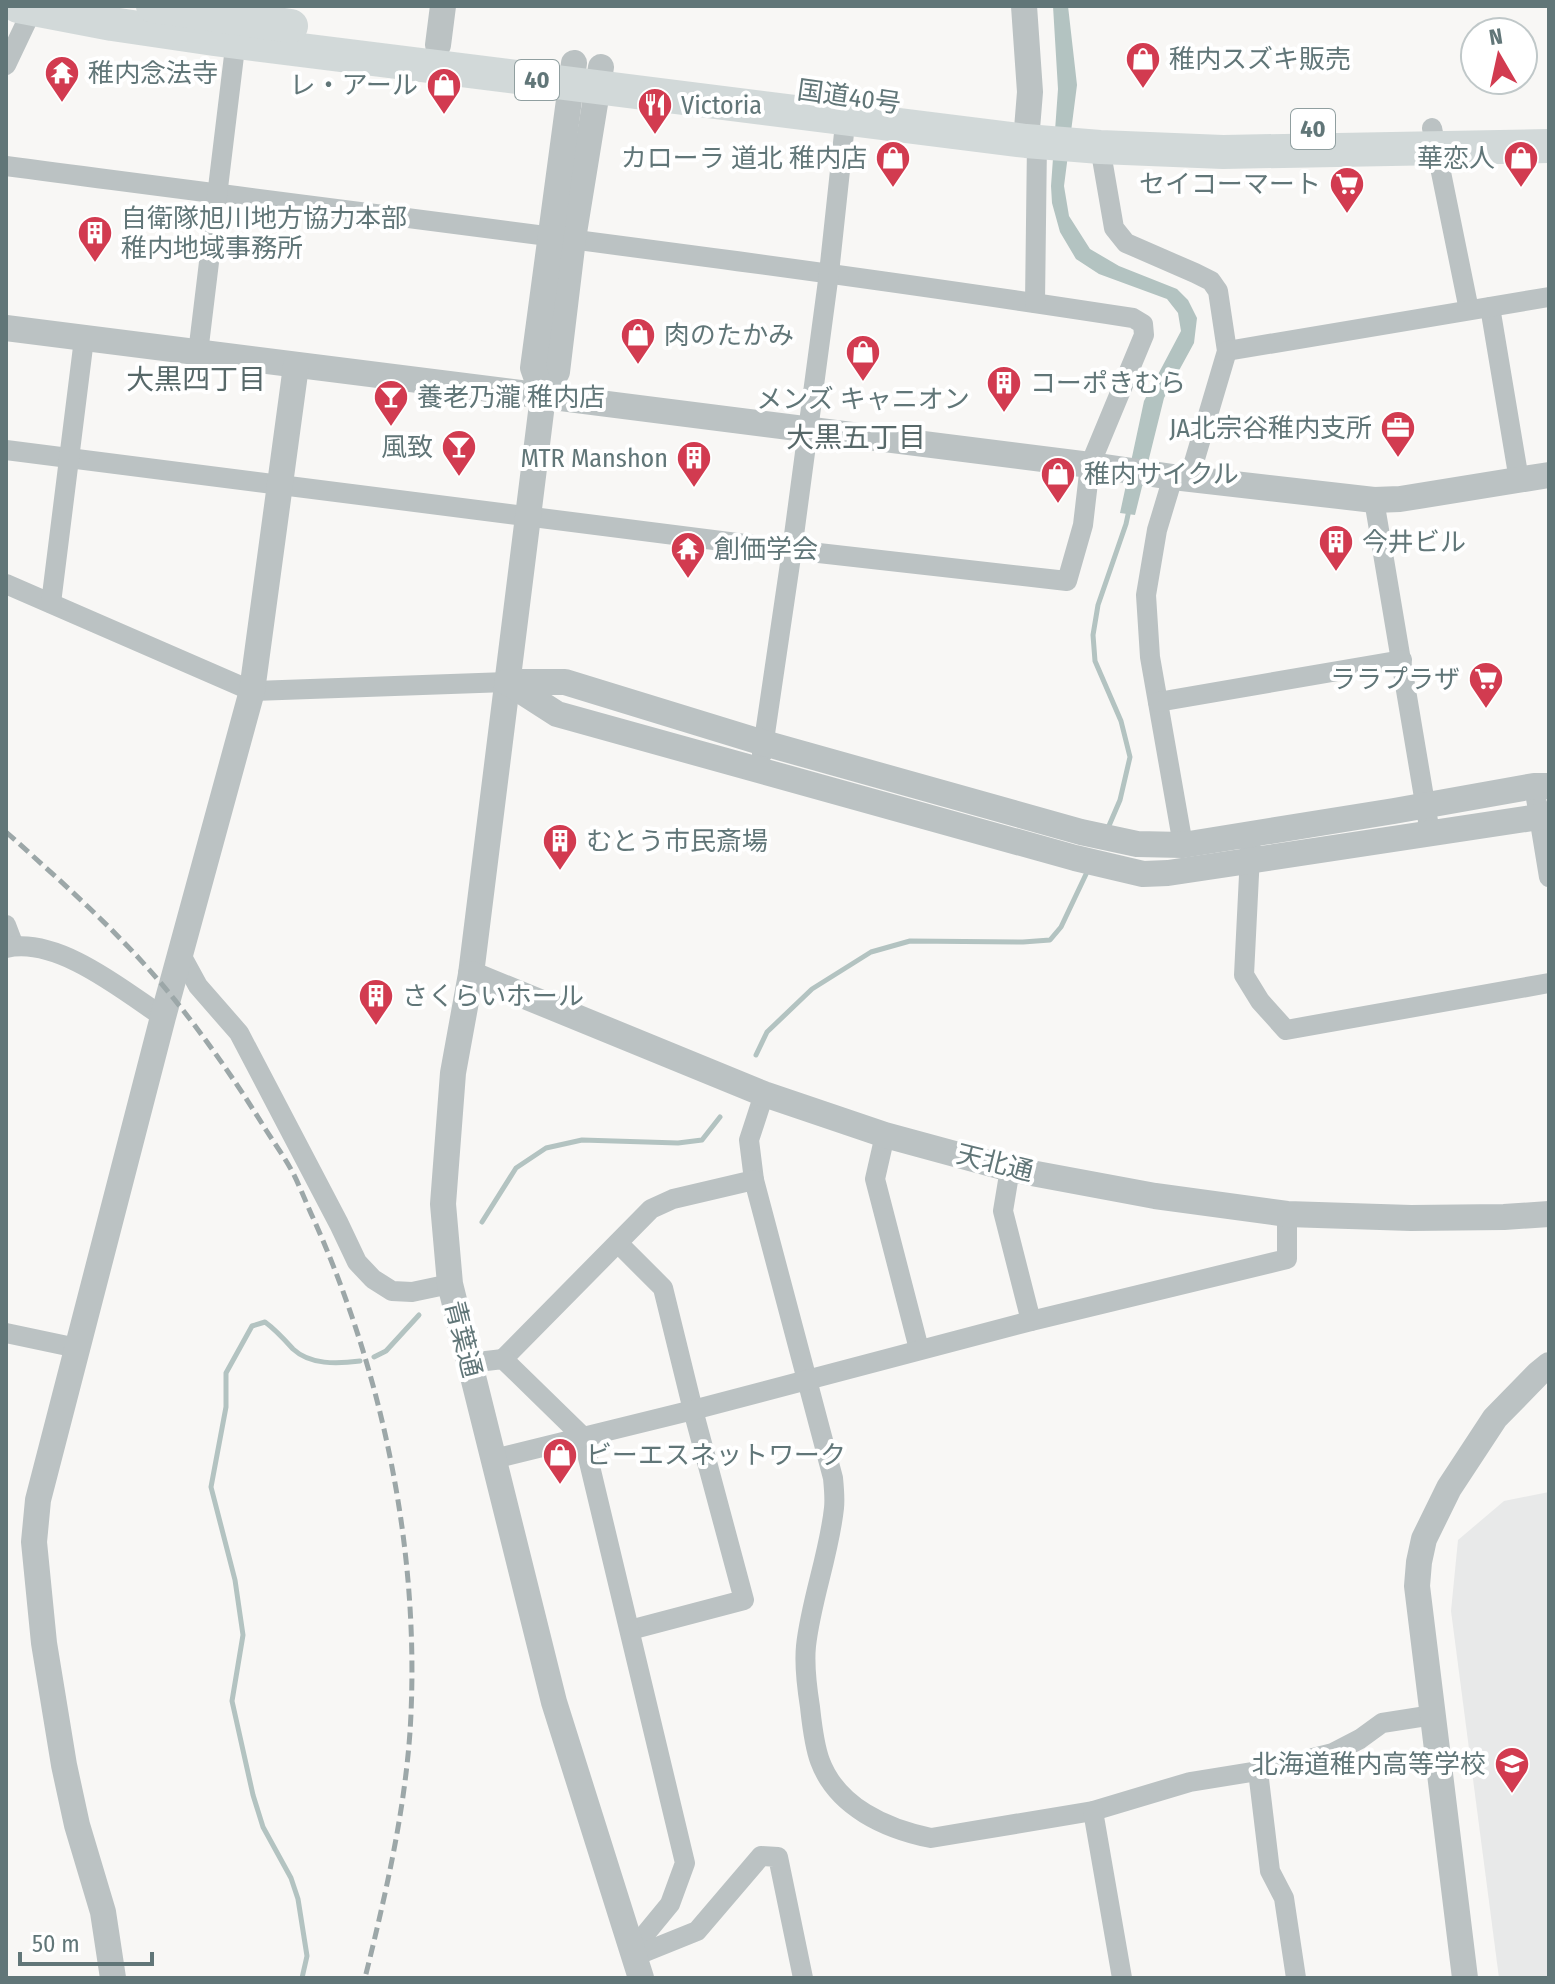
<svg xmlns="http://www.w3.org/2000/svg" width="1555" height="1984" viewBox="0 0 1555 1984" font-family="'Fira Sans Condensed','Noto Sans JP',sans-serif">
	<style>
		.built { fill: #e8e9e9 }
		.water { fill: #b3c3c1 }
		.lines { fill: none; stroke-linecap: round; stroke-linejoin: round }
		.stream { stroke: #b3c3c1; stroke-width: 5 }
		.minor { stroke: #bbc2c3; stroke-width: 20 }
		.tertiary { stroke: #bbc2c3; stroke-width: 26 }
		.trunk { stroke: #d2d9d9; stroke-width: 34 }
		.rail { stroke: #9ca7a8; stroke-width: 5; stroke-dasharray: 12 6; stroke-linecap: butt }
		.labels { text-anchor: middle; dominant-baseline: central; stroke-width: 8; stroke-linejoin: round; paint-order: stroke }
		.shield { fill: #fff; stroke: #909fa0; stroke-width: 2 }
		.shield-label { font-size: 24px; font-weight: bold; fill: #617678 }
		.poi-label { font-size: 26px; fill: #617678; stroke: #fff; text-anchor: start }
		.street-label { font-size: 26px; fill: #617678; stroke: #fff }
		.neighbourhood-label { font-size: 28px; fill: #576869; stroke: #fff }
	</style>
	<rect width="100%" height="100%" fill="#f8f7f5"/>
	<path class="built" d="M 1549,1492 L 1549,1978 L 1499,1978 L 1451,1611 L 1458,1540 L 1504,1501 Z"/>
	<path class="water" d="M 1053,6 L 1068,6 L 1077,85 L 1064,186 L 1069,216 L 1090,249 L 1119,266 L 1177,289 L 1188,300 L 1197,318 L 1194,343 L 1164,398 L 1135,515 L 1120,513 L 1144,401 L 1181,331 L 1178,313 L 1167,299 L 1099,274 L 1076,259 L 1060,232 L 1052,203 L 1051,186 L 1058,89 Z"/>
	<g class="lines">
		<g class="stream">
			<path d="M 1108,828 L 1120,800 L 1130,757 L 1121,721 L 1095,661 L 1093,635 L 1098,605 L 1126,524 L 1129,510"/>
			<path d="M 756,1055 L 767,1032 L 812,989 L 871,952 L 910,941 L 1023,942 L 1050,940 L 1061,927 L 1088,870"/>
			<path d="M 482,1222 L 516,1168 L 546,1148 L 582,1140 L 678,1143 L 702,1140 L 720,1117"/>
			<path d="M 374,1357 L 386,1351 L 419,1315"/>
			<path d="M 302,1978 L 307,1956 L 298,1899 L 291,1878 L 263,1827 L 253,1795 L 232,1701 L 243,1635 L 235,1580 L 211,1487 L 226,1407 L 226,1373 L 252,1326 L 265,1322 C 276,1330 284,1339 293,1349 C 310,1365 337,1364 360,1361"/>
		</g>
		<g class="minor">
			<path d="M 6,65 L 34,6"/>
			<path d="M 1432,128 L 1469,310"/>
			<path d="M 1100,147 L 1114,228 L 1126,243 L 1195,273 L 1211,281 L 1218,291 L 1227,351 L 1189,479"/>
			<path d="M 6,166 C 382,216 758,260 1133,318 L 1143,324 L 1144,335 L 1090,465 L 1083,525 L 1067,581 L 792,550 L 6,450"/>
			<path d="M 1035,303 L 1037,142"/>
			<path d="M 1490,307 L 1519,480"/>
			<path d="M 1227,351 L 1549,297"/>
			<path d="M 198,353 L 237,31"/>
			<path d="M 1173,477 L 1157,530 L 1146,595 L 1150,657 L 1183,845"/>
			<path d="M 1374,500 L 1430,833"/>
			<path d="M 6,584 L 252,691 L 507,682"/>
			<path d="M 51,603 L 84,339"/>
			<path d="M 1158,702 L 1402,660"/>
			<path d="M 762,754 L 792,550 L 829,273 L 848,96"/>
			<path d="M 1534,786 L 1549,877"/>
			<path d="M 1251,835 L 1244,975 L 1260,1001 L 1286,1030 L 1549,983"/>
			<path d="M 6,925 L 14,946"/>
			<path d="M 6,948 C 57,936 123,990 163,1017"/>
			<path d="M 180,953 L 198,986 L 239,1033 L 339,1224 L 357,1262 L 373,1279 L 392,1291 L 412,1292 L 450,1284"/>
			<path d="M 885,1135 L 875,1179 L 919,1349"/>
			<path d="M 1010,1169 L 1003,1211 L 1031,1321"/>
			<path d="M 754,1180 L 749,1140 L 764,1094"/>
			<path d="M 618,1243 L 663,1288 L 693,1410 L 744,1600 L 630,1630"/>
			<path d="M 6,1333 L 77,1348"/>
			<path d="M 503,1359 L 651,1209 L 673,1199 L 754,1180 L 833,1478 C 834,1488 835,1499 834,1508 C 829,1555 811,1600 806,1646 C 804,1666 807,1688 810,1707 C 812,1725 814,1745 820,1761 C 837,1807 886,1829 931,1838 L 1093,1811 L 1190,1782 L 1258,1771 L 1313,1758 L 1333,1753 L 1360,1739 L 1382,1723 L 1433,1715"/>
			<path d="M 469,1363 L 503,1359 L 583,1437 L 685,1863 L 670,1904 L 633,1949"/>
			<path d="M 494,1459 L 693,1410 L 1031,1321 L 1287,1259 L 1287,1214"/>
			<path d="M 1258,1771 L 1270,1871 L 1284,1898 L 1296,1978"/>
			<path d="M 1093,1811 L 1122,1978"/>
			<path d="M 635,1956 L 697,1931 L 761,1856 L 778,1857 L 803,1978"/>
		</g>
		<g class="tertiary">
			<path d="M 1024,6 L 1030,92 L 1026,141"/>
			<path d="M 438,45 L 443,6"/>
			<path d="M 601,67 L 573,239 L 557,372 L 543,396 L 471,974 L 453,1073 L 443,1204 L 450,1284 L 554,1702 L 641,1978"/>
			<path d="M 6,328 L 1090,465 L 1173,477 L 1374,500 L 1400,499 L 1549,475"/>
			<path d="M 543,396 L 533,368 L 574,63"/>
			<path d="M 507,682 L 557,714 L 1075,858 L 1143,874 L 1168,873 L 1539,817 L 1549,814"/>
			<path d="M 507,682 L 565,682 L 764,743 L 1081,832 L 1137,844 L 1183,845 L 1394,811 L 1534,786 L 1549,786"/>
			<path d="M 471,974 L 764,1094 L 885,1135 L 1010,1169 L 1155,1196 L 1287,1214 L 1411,1218 L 1504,1217 L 1549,1214"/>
			<path d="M 113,1978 L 103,1912 L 77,1825 L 64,1765 L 44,1643 L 34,1542 L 38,1500 L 163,1017 L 252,691 L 296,366"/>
			<path d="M 1465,1978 L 1417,1586 L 1419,1562 L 1424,1539 L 1449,1488 L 1495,1418 L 1538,1374 L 1549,1365"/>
		</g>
		<g class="trunk">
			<path d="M 18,6 L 112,24 L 214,39 L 1026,141 L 1100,147 L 1223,152 L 1549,146"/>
			<path d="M 153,6 L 291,26"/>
		</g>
		<path class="rail" d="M 6,832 C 63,883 121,934 170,994 C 205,1037 237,1083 266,1130 C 275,1144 285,1158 293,1173 C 301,1189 307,1205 314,1220 C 385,1379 421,1559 410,1732 C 404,1816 385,1897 365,1978"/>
	</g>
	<defs>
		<symbol id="shop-pin" viewBox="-11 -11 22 30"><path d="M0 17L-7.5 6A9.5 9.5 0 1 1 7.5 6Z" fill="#d23b50" stroke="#fff"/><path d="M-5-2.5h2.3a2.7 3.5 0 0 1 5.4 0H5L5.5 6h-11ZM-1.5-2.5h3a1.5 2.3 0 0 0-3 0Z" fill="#fff"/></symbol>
		<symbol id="temple-pin" viewBox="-11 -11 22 30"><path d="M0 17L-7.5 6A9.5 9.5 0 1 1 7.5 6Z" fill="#d23b50" stroke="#fff"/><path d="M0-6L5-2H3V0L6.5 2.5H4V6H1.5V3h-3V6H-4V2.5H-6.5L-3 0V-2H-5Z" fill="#fff"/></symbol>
		<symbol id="restaurant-pin" viewBox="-11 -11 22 30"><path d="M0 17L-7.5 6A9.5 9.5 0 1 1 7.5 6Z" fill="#d23b50" stroke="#fff"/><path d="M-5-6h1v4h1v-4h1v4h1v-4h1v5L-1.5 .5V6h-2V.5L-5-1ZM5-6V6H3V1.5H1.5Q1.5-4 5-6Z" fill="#fff"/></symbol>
		<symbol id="supermarket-pin" viewBox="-11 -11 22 30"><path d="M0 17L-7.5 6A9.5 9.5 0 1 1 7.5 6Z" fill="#d23b50" stroke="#fff"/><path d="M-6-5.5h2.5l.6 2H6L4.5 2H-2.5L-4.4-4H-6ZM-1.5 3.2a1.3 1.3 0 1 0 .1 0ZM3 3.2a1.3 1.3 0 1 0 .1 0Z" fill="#fff"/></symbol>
		<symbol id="building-pin" viewBox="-11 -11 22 30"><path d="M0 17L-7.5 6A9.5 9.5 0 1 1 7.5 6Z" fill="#d23b50" stroke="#fff"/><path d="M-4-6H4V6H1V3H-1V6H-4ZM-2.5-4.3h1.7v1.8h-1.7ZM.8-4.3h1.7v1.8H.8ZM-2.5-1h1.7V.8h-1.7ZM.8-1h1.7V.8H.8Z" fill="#fff"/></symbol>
		<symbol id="bar-pin" viewBox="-11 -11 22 30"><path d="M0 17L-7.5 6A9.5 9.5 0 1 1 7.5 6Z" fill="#d23b50" stroke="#fff"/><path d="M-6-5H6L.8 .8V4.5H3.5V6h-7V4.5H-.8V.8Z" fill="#fff"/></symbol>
		<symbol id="office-pin" viewBox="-11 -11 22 30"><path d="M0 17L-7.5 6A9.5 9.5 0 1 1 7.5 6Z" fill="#d23b50" stroke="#fff"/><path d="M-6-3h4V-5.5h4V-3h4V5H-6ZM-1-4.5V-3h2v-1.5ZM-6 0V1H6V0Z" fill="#fff"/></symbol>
		<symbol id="school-pin" viewBox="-11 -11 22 30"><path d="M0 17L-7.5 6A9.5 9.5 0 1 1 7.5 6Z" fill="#d23b50" stroke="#fff"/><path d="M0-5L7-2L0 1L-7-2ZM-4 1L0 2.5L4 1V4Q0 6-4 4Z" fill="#fff"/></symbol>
	</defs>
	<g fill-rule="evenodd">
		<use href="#shop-pin" x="1123" y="39" width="40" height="54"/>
		<use href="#temple-pin" x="42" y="53" width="40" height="54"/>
		<use href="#shop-pin" x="424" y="65" width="40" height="54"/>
		<use href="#restaurant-pin" x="635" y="85" width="40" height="54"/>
		<use href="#shop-pin" x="873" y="138" width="40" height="54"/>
		<use href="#shop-pin" x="1501" y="138" width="40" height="54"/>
		<use href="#supermarket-pin" x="1327" y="164" width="40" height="54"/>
		<use href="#building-pin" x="75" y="213" width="40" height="54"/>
		<use href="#shop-pin" x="618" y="315" width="40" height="54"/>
		<use href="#shop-pin" x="843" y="332" width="40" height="54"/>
		<use href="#building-pin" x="984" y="363" width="40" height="54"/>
		<use href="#bar-pin" x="371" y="377" width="40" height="54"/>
		<use href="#office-pin" x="1378" y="408" width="40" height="54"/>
		<use href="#bar-pin" x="439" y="427" width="40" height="54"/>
		<use href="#building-pin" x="674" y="438" width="40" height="54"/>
		<use href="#shop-pin" x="1038" y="454" width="40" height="54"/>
		<use href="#building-pin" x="1316" y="522" width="40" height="54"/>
		<use href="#temple-pin" x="668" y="529" width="40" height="54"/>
		<use href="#supermarket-pin" x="1466" y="659" width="40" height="54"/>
		<use href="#building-pin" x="540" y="821" width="40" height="54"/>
		<use href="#building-pin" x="356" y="976" width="40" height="54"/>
		<use href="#shop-pin" x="540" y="1435" width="40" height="54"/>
		<use href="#school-pin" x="1492" y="1744" width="40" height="54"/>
	</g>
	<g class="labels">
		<g class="shield">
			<rect x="515" y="60" width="44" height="40" rx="6"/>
			<rect x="1291" y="109" width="44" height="40" rx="6"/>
		</g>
		<g class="shield-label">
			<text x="537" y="80">40</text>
			<text x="1313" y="129">40</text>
		</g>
		<g class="poi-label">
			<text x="1169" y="59">稚内スズキ販売</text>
			<text x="88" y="73">稚内念法寺</text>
			<text x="418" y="85" text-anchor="end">レ・アール</text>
			<text x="681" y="105">Victoria</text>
			<text x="867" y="158" text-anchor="end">カローラ 道北 稚内店</text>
			<text x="1495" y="158" text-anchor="end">華恋人</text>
			<text x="1321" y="184" text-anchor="end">セイコーマート</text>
			<text x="121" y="218">自衛隊旭川地方協力本部<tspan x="121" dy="30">稚内地域事務所</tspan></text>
			<text x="664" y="335">肉のたかみ</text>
			<text x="1030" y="383">コーポきむら</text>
			<text x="417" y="397">養老乃瀧 稚内店</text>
			<text x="863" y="399" text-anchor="middle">メンズ キャニオン</text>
			<text x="1372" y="428" text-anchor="end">JA北宗谷稚内支所</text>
			<text x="433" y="447" text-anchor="end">風致</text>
			<text x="668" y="458" text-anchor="end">MTR Manshon</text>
			<text x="1084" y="474">稚内サイクル</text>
			<text x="1362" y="542">今井ビル</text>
			<text x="714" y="549">創価学会</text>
			<text x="1460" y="679" text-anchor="end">ララプラザ</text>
			<text x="586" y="841">むとう市民斎場</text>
			<text x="402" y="996">さくらいホール</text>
			<text x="586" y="1455">ビーエスネットワーク</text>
			<text x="1486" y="1764" text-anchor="end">北海道稚内高等学校</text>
		</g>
		<g class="street-label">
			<text transform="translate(849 97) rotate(8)">国道40号</text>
			<text transform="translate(995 1163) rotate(14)">天北通</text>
			<text transform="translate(463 1339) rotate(76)">青葉通</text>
		</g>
		<g class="neighbourhood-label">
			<text x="196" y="379">大黒四丁目</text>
			<text x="856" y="437">大黒五丁目</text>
		</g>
	</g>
	<rect width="1555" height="1984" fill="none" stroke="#617678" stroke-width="16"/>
	<g transform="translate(1499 56) rotate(351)"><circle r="38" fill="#ffffff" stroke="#c0c8c9" stroke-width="2"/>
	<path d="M0-6L14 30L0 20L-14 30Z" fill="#d23b50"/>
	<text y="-12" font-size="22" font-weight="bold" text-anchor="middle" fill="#617678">N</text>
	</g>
	<path d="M20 1952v12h132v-12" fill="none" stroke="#617678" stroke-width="4"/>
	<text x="32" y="1952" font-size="24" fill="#617678" stroke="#ffffff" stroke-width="6" paint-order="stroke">50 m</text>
</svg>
